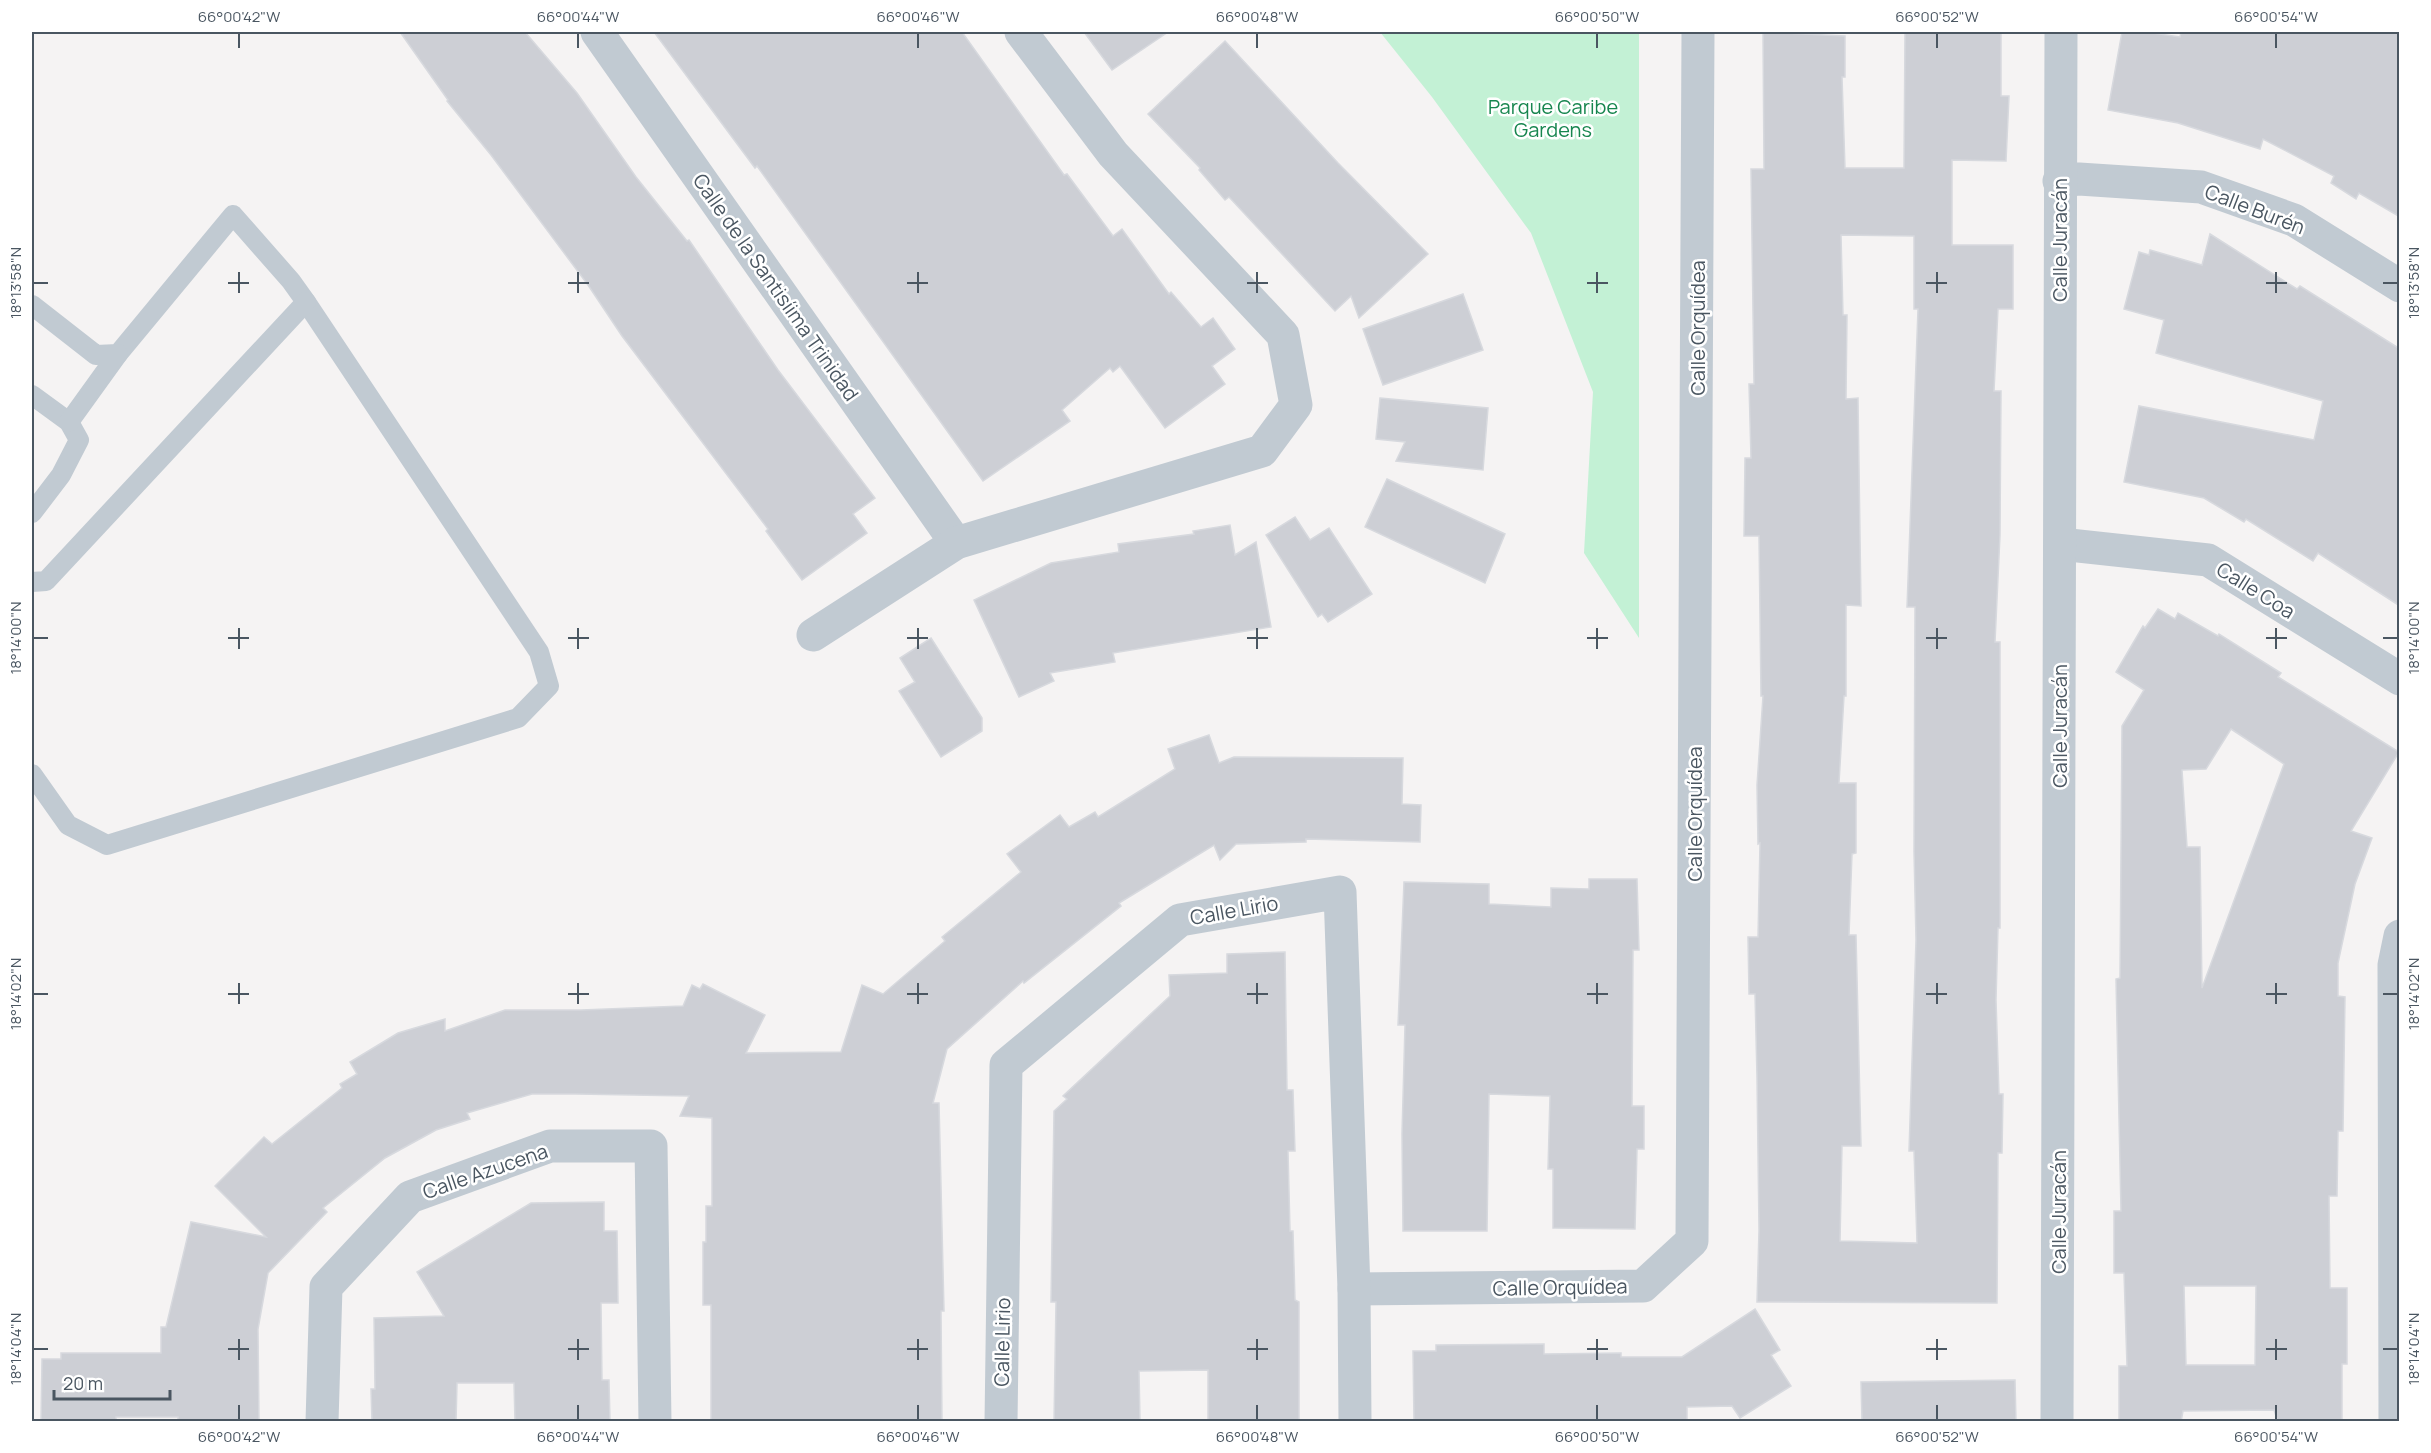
<svg xmlns="http://www.w3.org/2000/svg" width="2431" height="1453" viewBox="0 0 2431 1453" font-family="Manrope,sans-serif">
	<style>
		.green { fill: #c3f1d5 }
		.building { fill: #cdcfd5; stroke: #d7d9de; stroke-width: 1.5; fill-rule: evenodd }
		.lines { fill: none; stroke-linecap: round; stroke-linejoin: round }
		.lane { stroke: #c1cad2; stroke-width: 20 }
		.street { stroke: #c1cad2; stroke-width: 33 }
		.ticks { fill: none; stroke: #4a5661; stroke-width: 2 }
		.labels { text-anchor: middle; dominant-baseline: central; stroke-width: 5; stroke-linejoin: round; paint-order: stroke }
		.park-label { font-size: 20px; fill: #17864f; stroke: #fff }
		.street-label { font-size: 20px; fill: #4a5661; stroke: #fff }
		.neatline { fill: none; stroke: #4a5661; stroke-width: 2 }
		.ticks-label { font-size: 15px; text-anchor: middle; fill: #4a5661 }
	</style>
	<rect width="100%" height="100%" fill="#f5f3f3"/>
	<path class="green" d="M 1380,32 L 1639,32 L 1639,638 L 1584,553 L 1593,392 L 1531,233 L 1432,97 Z"/>
	<g class="building">
		<path d="M 400,32 L 525,32 L 577,93 L 636,177 L 687,241 L 689,240 L 778,370 L 875,498 L 853,514 L 867,533 L 802,580 L 766,531 L 768,529 L 622,336 L 588,285 L 491,155 L 447,101 L 448,100 Z"/>
		<path d="M 654,32 L 962,32 L 1064,175 L 1067,174 L 1113,236 L 1122,229 L 1169,294 L 1171,292 L 1201,327 L 1213,318 L 1235,349 L 1212,366 L 1225,384 L 1165,428 L 1120,366 L 1113,372 L 1110,368 L 1062,410 L 1070,421 L 983,481 L 757,166 L 755,168 Z"/>
		<path d="M 1084,32 L 1168,32 L 1112,70 Z"/>
		<path d="M 1763,32 L 1845,36 L 1845,77 L 1842,77 L 1845,168 L 1904,168 L 1905,32 L 2001,32 L 2001,96 L 2009,96 L 2006,161 L 1952,160 L 1952,245 L 2013,245 L 2013,309 L 1998,309 L 1994,391 L 2001,391 L 2000,535 L 1995,642 L 2000,642 L 2000,928 L 1998,928 L 1996,1000 L 1999,1094 L 2003,1094 L 2002,1153 L 1998,1153 L 1997,1303 L 1757,1302 L 1759,1230 L 1757,1077 L 1755,994 L 1749,994 L 1748,937 L 1758,937 L 1760,843 L 1758,844 L 1757,785 L 1763,696 L 1761,696 L 1759,536 L 1744,536 L 1745,458 L 1751,458 L 1749,384 L 1754,384 L 1751,169 L 1764,169 ZM 1841,235 L 1914,236 L 1914,309 L 1918,309 L 1907,607 L 1915,607 L 1914,852 L 1916,940 L 1909,1151 L 1914,1151 L 1917,1243 L 1840,1241 L 1842,1146 L 1861,1146 L 1856,935 L 1849,935 L 1852,854 L 1856,853 L 1856,783 L 1839,783 L 1844,696 L 1846,696 L 1846,605 L 1861,606 L 1858,398 L 1846,399 L 1847,315 L 1843,315 Z"/>
		<path d="M 2122,32 L 2146,32 L 2180,37 L 2181,32 L 2400,32 L 2400,217 L 2359,193 L 2356,199 L 2331,183 L 2334,176 L 2263,139 L 2260,149 L 2178,123 L 2108,110 Z"/>
		<path d="M 1225,41 L 1338,163 L 1428,254 L 1359,318 L 1351,296 L 1335,311 L 1229,197 L 1225,200 L 1199,170 L 1200,168 L 1148,114 Z"/>
		<path d="M 2210,234 L 2297,289 L 2300,286 L 2400,349 L 2400,606 L 2318,553 L 2313,561 L 2246,519 L 2244,522 L 2204,498 L 2124,482 L 2139,406 L 2314,440 L 2323,401 L 2156,353 L 2164,320 L 2124,309 L 2139,252 L 2149,255 L 2150,250 L 2202,265 Z"/>
		<path d="M 1463,294 L 1483,350 L 1383,385 L 1363,329 Z"/>
		<path d="M 1380,398 L 1488,408 L 1483,470 L 1396,461 L 1405,442 L 1376,439 Z"/>
		<path d="M 1387,479 L 1505,534 L 1485,583 L 1365,527 Z"/>
		<path d="M 1295,517 L 1310,540 L 1329,528 L 1372,594 L 1328,622 L 1322,614 L 1318,617 L 1266,535 Z"/>
		<path d="M 1230,525 L 1235,555 L 1256,542 L 1271,627 L 1113,653 L 1115,662 L 1050,673 L 1054,681 L 1019,697 L 974,600 L 1051,563 L 1119,552 L 1118,544 L 1194,534 L 1193,531 Z"/>
		<path d="M 2158,609 L 2175,619 L 2178,613 L 2218,636 L 2219,634 L 2281,673 L 2278,677 L 2399,752 L 2351,831 L 2372,838 L 2355,884 L 2338,963 L 2338,996 L 2345,997 L 2343,1131 L 2338,1131 L 2337,1196 L 2329,1196 L 2330,1288 L 2347,1288 L 2347,1364 L 2342,1364 L 2342,1422 L 2278,1422 L 2274,1410 L 2183,1411 L 2181,1422 L 2119,1422 L 2119,1366 L 2127,1366 L 2124,1273 L 2114,1273 L 2114,1211 L 2121,1211 L 2116,979 L 2120,978 L 2122,726 L 2144,690 L 2116,672 L 2143,626 L 2145,628 ZM 2231,729 L 2284,764 L 2202,988 L 2200,847 L 2187,847 L 2182,770 L 2206,769 ZM 2184,1286 L 2256,1286 L 2255,1365 L 2186,1365 Z"/>
		<path d="M 931,638 L 982,718 L 982,731 L 941,757 L 899,691 L 915,682 L 900,658 Z"/>
		<path d="M 1209,735 L 1219,763 L 1234,757 L 1403,758 L 1402,804 L 1421,805 L 1420,842 L 1306,839 L 1306,842 L 1236,844 L 1220,860 L 1214,845 L 1119,903 L 1121,906 L 1024,983 L 1023,981 L 947,1049 L 933,1103 L 939,1103 L 944,1311 L 941,1311 L 942,1422 L 711,1422 L 711,1305 L 703,1305 L 703,1242 L 706,1242 L 706,1206 L 712,1206 L 712,1118 L 680,1116 L 689,1096 L 576,1094 L 532,1094 L 467,1113 L 470,1119 L 436,1130 L 385,1158 L 323,1208 L 327,1212 L 268,1273 L 258,1329 L 259,1422 L 178,1422 L 178,1417 L 116,1417 L 116,1422 L 41,1422 L 42,1359 L 61,1359 L 61,1353 L 161,1353 L 161,1327 L 166,1327 L 191,1222 L 266,1237 L 215,1186 L 264,1137 L 272,1144 L 342,1088 L 340,1084 L 357,1074 L 350,1062 L 398,1033 L 445,1019 L 445,1031 L 505,1010 L 581,1010 L 683,1006 L 692,985 L 700,989 L 703,984 L 765,1015 L 746,1053 L 841,1052 L 862,985 L 883,994 L 945,941 L 942,937 L 1021,872 L 1007,854 L 1060,815 L 1069,827 L 1095,812 L 1098,817 L 1175,769 L 1168,749 Z"/>
		<path d="M 1589,879 L 1637,879 L 1639,950 L 1633,950 L 1632,1106 L 1644,1106 L 1644,1149 L 1637,1149 L 1635,1229 L 1553,1228 L 1553,1169 L 1548,1169 L 1550,1096 L 1489,1094 L 1487,1231 L 1403,1231 L 1402,1134 L 1405,1025 L 1398,1025 L 1404,882 L 1489,884 L 1489,904 L 1551,907 L 1551,888 L 1589,889 Z"/>
		<path d="M 1285,952 L 1287,1090 L 1293,1090 L 1295,1151 L 1288,1151 L 1290,1231 L 1293,1231 L 1295,1300 L 1299,1302 L 1299,1422 L 1208,1422 L 1208,1370 L 1139,1371 L 1140,1422 L 1054,1422 L 1056,1302 L 1051,1302 L 1054,1111 L 1067,1099 L 1063,1096 L 1170,996 L 1169,975 L 1227,973 L 1227,954 Z"/>
		<path d="M 604,1202 L 604,1231 L 617,1231 L 618,1303 L 601,1303 L 602,1380 L 609,1380 L 610,1422 L 515,1422 L 514,1383 L 457,1383 L 456,1422 L 372,1422 L 371,1389 L 375,1389 L 374,1318 L 444,1316 L 417,1272 L 531,1203 Z"/>
		<path d="M 1755,1309 L 1780,1350 L 1771,1355 L 1791,1386 L 1740,1418 L 1732,1406 L 1687,1407 L 1687,1422 L 1414,1422 L 1413,1351 L 1436,1351 L 1436,1345 L 1544,1344 L 1544,1354 L 1621,1353 L 1621,1357 L 1682,1357 Z"/>
		<path d="M 2015,1380 L 2016,1422 L 1862,1422 L 1861,1382 Z"/>
	</g>
	<g class="lines">
		<g class="lane">
			<path d="M 32,305 L 96,355 L 118,354 L 233,215 L 291,281 L 306,302 L 539,652 L 549,686 L 518,718 L 107,845 L 68,825 L 32,774"/>
			<path d="M 32,395 L 69,422 L 79,440 L 61,475 L 32,513"/>
			<path d="M 69,422 L 118,354"/>
			<path d="M 32,582 L 46,581 L 306,302"/>
		</g>
		<g class="street">
			<path d="M 597,32 L 956,543"/>
			<path d="M 2059,181 L 2079,179 L 2201,187 L 2294,220 L 2400,286"/>
			<path d="M 2060,544 L 2208,560 L 2400,679"/>
			<path d="M 813,635 L 956,543 L 1262,451 L 1296,405 L 1283,335 L 1113,154 L 1021,32"/>
			<path d="M 1354,1289 L 1643,1286 L 1692,1241 L 1698,32"/>
			<path d="M 322,1422 L 326,1287 L 410,1197 L 550,1146 L 651,1146 L 655,1422"/>
			<path d="M 1001,1422 L 1006,1065 L 1180,920 L 1340,892 L 1354,1289 L 1355,1422"/>
			<path d="M 2057,1422 L 2061,32"/>
			<path d="M 2395,1422 L 2394,965 L 2400,936"/>
		</g>
	</g>
	<path class="ticks" d="M 239,33 L 239,48M 578,33 L 578,48M 918,33 L 918,48M 1257,33 L 1257,48M 1597,33 L 1597,48M 1937,33 L 1937,48M 2276,33 L 2276,48M 239,272 L 239,293M 578,272 L 578,293M 918,272 L 918,293M 1257,272 L 1257,293M 1597,272 L 1597,293M 1937,272 L 1937,293M 2276,272 L 2276,293M 33,283 L 48,283M 228,283 L 249,283M 568,283 L 589,283M 907,283 L 928,283M 1247,283 L 1268,283M 1587,283 L 1608,283M 1926,283 L 1947,283M 2266,283 L 2287,283M 2383,283 L 2398,283M 239,628 L 239,649M 578,628 L 578,649M 918,628 L 918,649M 1257,628 L 1257,649M 1597,628 L 1597,649M 1937,628 L 1937,649M 2276,628 L 2276,649M 33,638 L 48,638M 228,638 L 249,638M 568,638 L 589,638M 907,638 L 928,638M 1247,638 L 1268,638M 1587,638 L 1608,638M 1926,638 L 1947,638M 2266,638 L 2287,638M 2383,638 L 2398,638M 239,983 L 239,1004M 578,983 L 578,1004M 918,983 L 918,1004M 1257,983 L 1257,1004M 1597,983 L 1597,1004M 1937,983 L 1937,1004M 2276,983 L 2276,1004M 33,994 L 48,994M 228,994 L 249,994M 568,994 L 589,994M 907,994 L 928,994M 1247,994 L 1268,994M 1587,994 L 1608,994M 1926,994 L 1947,994M 2266,994 L 2287,994M 2383,994 L 2398,994M 239,1339 L 239,1360M 578,1339 L 578,1360M 918,1339 L 918,1360M 1257,1339 L 1257,1360M 1597,1339 L 1597,1360M 1937,1339 L 1937,1360M 2276,1339 L 2276,1360M 33,1349 L 48,1349M 228,1349 L 249,1349M 568,1349 L 589,1349M 907,1349 L 928,1349M 1247,1349 L 1268,1349M 1587,1349 L 1608,1349M 1926,1349 L 1947,1349M 2266,1349 L 2287,1349M 2383,1349 L 2398,1349M 239,1405 L 239,1420M 578,1405 L 578,1420M 918,1405 L 918,1420M 1257,1405 L 1257,1420M 1597,1405 L 1597,1420M 1937,1405 L 1937,1420M 2276,1405 L 2276,1420"/>
	<g class="labels">
		<g class="park-label">
			<text x="1553" y="106">Parque Caribe<tspan x="1553" dy="23">Gardens</tspan></text>
		</g>
		<g class="street-label">
			<text transform="translate(2255 209) rotate(21)">Calle Burén</text>
			<text transform="translate(2059 240) rotate(-90)">Calle Juracán</text>
			<text transform="translate(776 287) rotate(55)">Calle de la Santisíima Trinidad</text>
			<text transform="translate(1697 328) rotate(-90)">Calle Orquídea</text>
			<text transform="translate(2256 590) rotate(32)">Calle Coa</text>
			<text transform="translate(2059 726) rotate(-90)">Calle Juracán</text>
			<text transform="translate(1694 814) rotate(-90)">Calle Orquídea</text>
			<text transform="translate(1234 910) rotate(-10)">Calle Lirio</text>
			<text transform="translate(485 1171) rotate(-19)">Calle Azucena</text>
			<text transform="translate(2058 1212) rotate(-90)">Calle Juracán</text>
			<text transform="translate(1560 1287) rotate(-1)">Calle Orquídea</text>
			<text transform="translate(1002 1342) rotate(-89)">Calle Lirio</text>
		</g>
	</g>
	<rect width="2431" height="1453" fill="none" stroke="#ffffff" stroke-width="66"/>
	<path d="M54 1390v9h116v-9" fill="none" stroke="#4a5661" stroke-width="3"/>
	<text x="63" y="1390" font-size="18" fill="#4a5661" stroke="#ffffff" stroke-width="4.5" paint-order="stroke">20 m</text>
	<rect x="33" y="33" width="2365" height="1387" class="neatline"/>
	<g class="ticks-label">
		<text x="239" y="22">66°00'42"W</text>
		<text x="578" y="22">66°00'44"W</text>
		<text x="918" y="22">66°00'46"W</text>
		<text x="1257" y="22">66°00'48"W</text>
		<text x="1597" y="22">66°00'50"W</text>
		<text x="1937" y="22">66°00'52"W</text>
		<text x="2276" y="22">66°00'54"W</text>
		<text transform="translate(2414 283) rotate(-90)" y="5">18°13'58"N</text>
		<text transform="translate(16 283) rotate(-90)" y="5">18°13'58"N</text>
		<text transform="translate(2414 638) rotate(-90)" y="5">18°14'00"N</text>
		<text transform="translate(16 638) rotate(-90)" y="5">18°14'00"N</text>
		<text transform="translate(2414 994) rotate(-90)" y="5">18°14'02"N</text>
		<text transform="translate(16 994) rotate(-90)" y="5">18°14'02"N</text>
		<text transform="translate(2414 1349) rotate(-90)" y="5">18°14'04"N</text>
		<text transform="translate(16 1349) rotate(-90)" y="5">18°14'04"N</text>
		<text x="239" y="1442">66°00'42"W</text>
		<text x="578" y="1442">66°00'44"W</text>
		<text x="918" y="1442">66°00'46"W</text>
		<text x="1257" y="1442">66°00'48"W</text>
		<text x="1597" y="1442">66°00'50"W</text>
		<text x="1937" y="1442">66°00'52"W</text>
		<text x="2276" y="1442">66°00'54"W</text>
	</g>
</svg>
